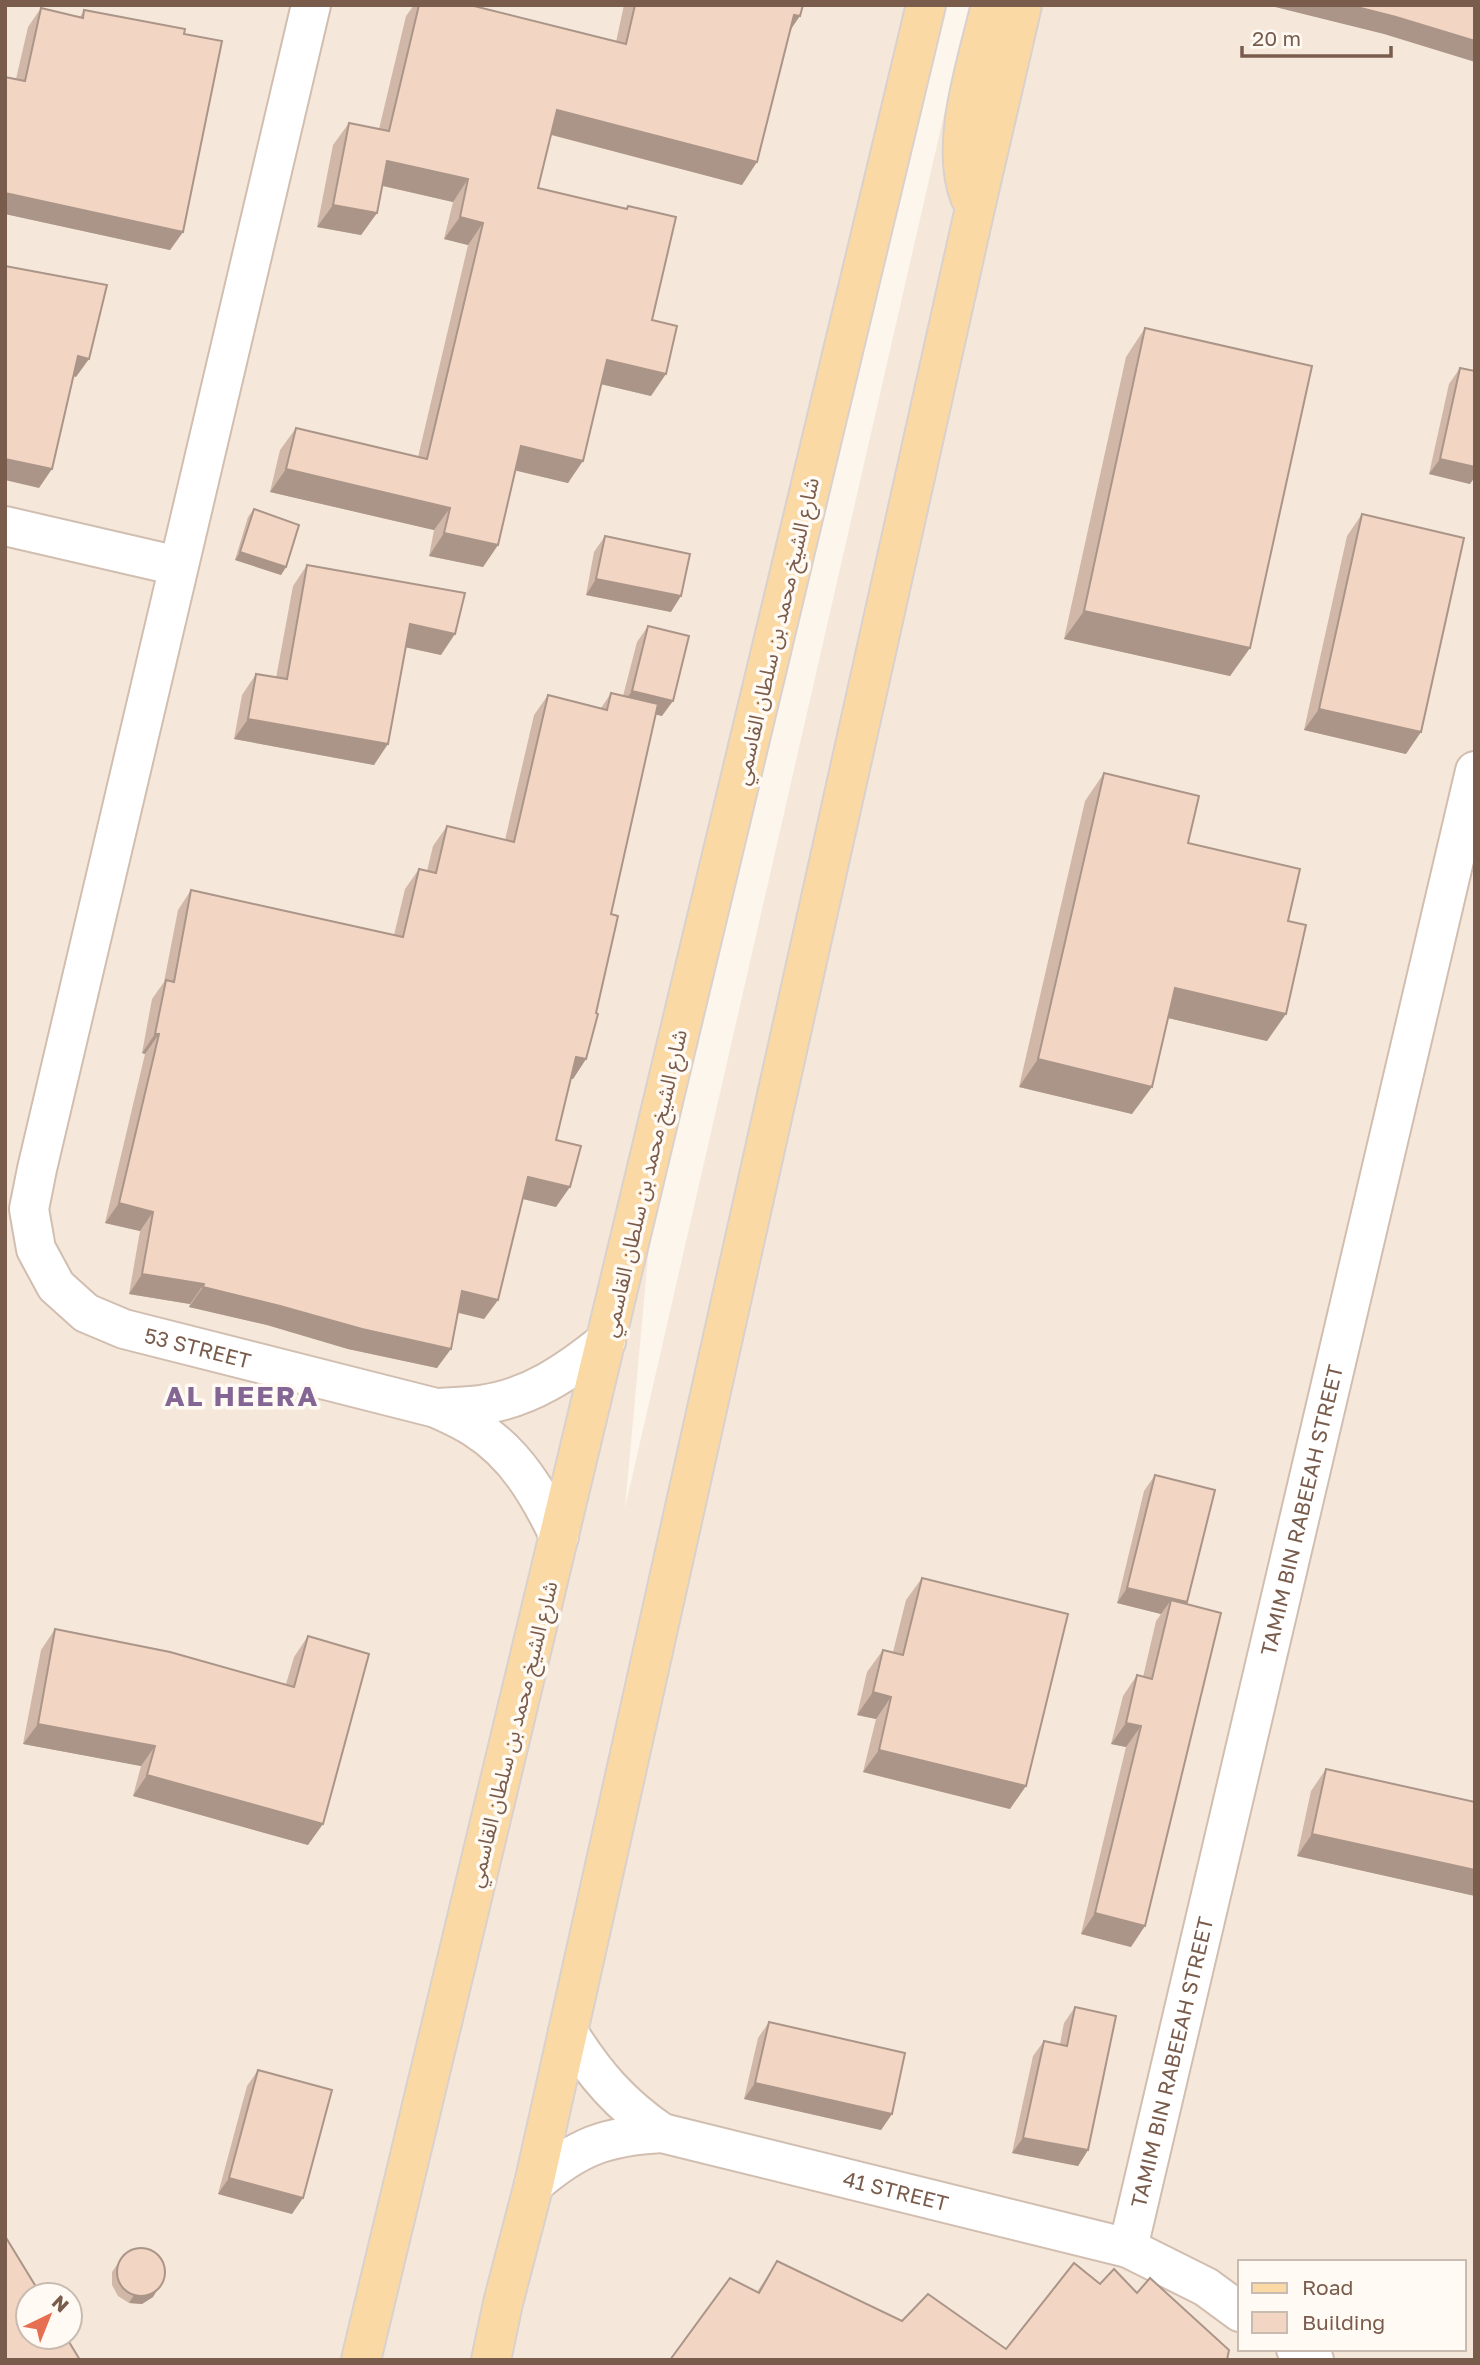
<svg xmlns="http://www.w3.org/2000/svg" width="1480" height="2365" viewBox="0 0 1480 2365" font-family="'Golos Text','Noto Sans Arabic',sans-serif">
	<style>
		.residential { fill: #f5e8da; fill-rule: evenodd }
		.lines { fill: none; stroke-linecap: round; stroke-linejoin: round }
		.minor-casing { stroke: #d1beb0; stroke-width: 42 }
		.primary-casing { stroke: #dad1cd; stroke-width: 42 }
		.minor { stroke: #fff; stroke-width: 38 }
		.primary { stroke: #fbd9a5; stroke-width: 38 }
		.wall { fill: #d1b7a8 }
		.shaded-wall { fill: #aa9588 }
		.building { fill: #f3d5c3; stroke: #aa9588; stroke-width: 2 }
		.labels { text-anchor: middle; dominant-baseline: central; stroke-width: 7; stroke-linejoin: round; paint-order: stroke }
		.street-label { font-size: 21px; fill: #7a5c4d; stroke: #fffaf3 }
		.district-label { font-size: 28px; font-weight: bold; letter-spacing: 2px; fill: #846695; stroke: #fffaf3 }
	</style>
	<rect width="100%" height="100%" fill="#fdf6ec"/>
	<path class="residential" d="M 5,5 L 931,5 L 662,1105 L 625,1508 L 969,5 L 1475,5 L 1475,2360 L 5,2360 ZM 1240,2262 L 1464,2262 L 1464,2349 L 1240,2349 ZM 28,2295 L 70,2295 L 70,2337 L 28,2337 Z"/>
	<g class="lines">
		<defs>
			<g id="minor">
				<path id="s1" d="M 311,5 L 37,1169 L 29,1209 L 36,1249 L 56,1286 L 86,1313 L 124,1329 L 436,1408 C 449,1414 463,1420 475,1428 C 516,1454 539,1494 559,1536"/>
				<path d="M 5,526 L 178,566"/>
				<path d="M 436,1408 C 450,1407 465,1407 480,1405 C 529,1399 569,1371 606,1341"/>
				<path d="M 568,2032 C 595,2075 620,2104 662,2133"/>
				<path id="s2" d="M 534,2184 C 577,2147 605,2136 662,2133 L 1128,2248 L 1206,2287 L 1240,2312"/>
				<path id="s3" d="M 1128,2248 L 1475,771"/>
				<path d="M 1296,2349 L 1314,2360"/>
			</g>
			<g id="primary">
				<path d="M 970,197 C 949,143 978,61 991,5"/>
				<path d="M 361,2360 L 926,5"/>
				<path d="M 491,2360 L 503,2303 L 534,2184 L 975,208 L 1022,5"/>
			</g>
		</defs>
		<use href="#minor" class="minor-casing"/>
		<use href="#primary" class="primary-casing"/>
		<use href="#minor" class="minor"/>
		<use href="#primary" class="primary"/>
	</g>
	<g class="wall">
		<path d="M 414,5 L 470,5 L 616,42 L 624,5 L 803,5 L 791,30 L 742,185 L 551,135 L 538,188 L 625,209 L 628,206 L 652,320 L 651,396 L 601,384 L 568,483 L 515,470 L 498,545 L 483,567 L 429,556 L 434,530 L 270,492 L 280,450 L 296,428 L 418,457 L 468,245 L 444,239 L 453,202 L 382,186 L 377,213 L 361,235 L 317,227 L 333,145 L 349,123 L 379,129 L 406,16 Z"/>
		<path d="M 41,8 L 80,17 L 84,10 L 184,34 L 183,232 L 170,250 L 5,214 L 5,77 L 16,79 L 28,27 Z"/>
		<path d="M 1145,328 L 1250,648 L 1230,676 L 1064,639 L 1126,357 Z"/>
		<path d="M 1460,368 L 1470,484 L 1429,474 L 1449,384 Z"/>
		<path d="M 254,509 L 286,567 L 281,575 L 235,560 L 248,517 Z"/>
		<path d="M 1362,514 L 1406,754 L 1304,730 L 1347,536 Z"/>
		<path d="M 605,536 L 671,612 L 586,595 L 594,552 Z"/>
		<path d="M 307,565 L 441,655 L 406,647 L 374,765 L 234,739 L 242,695 L 256,674 L 276,678 L 293,586 Z"/>
		<path d="M 648,626 L 662,716 L 655,714 L 611,914 L 586,1059 L 573,1079 L 571,1079 L 556,1140 L 556,1207 L 523,1199 L 498,1300 L 484,1319 L 458,1313 L 437,1368 L 348,1349 L 267,1325 L 189,1307 L 190,1304 L 129,1294 L 140,1231 L 105,1223 L 145,1054 L 142,1053 L 152,999 L 164,982 L 178,910 L 191,890 L 394,935 L 405,889 L 419,869 L 427,871 L 433,846 L 447,826 L 505,840 L 534,715 L 548,695 L 601,708 L 611,693 L 623,696 L 637,642 Z"/>
		<path d="M 1104,773 L 1188,843 L 1288,921 L 1267,1041 L 1168,1018 L 1132,1114 L 1019,1087 L 1085,801 Z"/>
		<path d="M 1155,1475 L 1187,1602 L 1131,1947 L 1081,1934 L 1126,1747 L 1111,1744 L 1123,1696 L 1137,1675 L 1143,1677 L 1156,1621 L 1161,1614 L 1117,1603 L 1144,1491 Z"/>
		<path d="M 922,1578 L 1010,1809 L 863,1772 L 876,1719 L 857,1715 L 867,1672 L 883,1650 L 893,1652 L 906,1600 Z"/>
		<path d="M 55,1629 L 286,1684 L 294,1657 L 308,1636 L 308,1845 L 133,1796 L 141,1766 L 23,1744 L 41,1650 Z"/>
		<path d="M 1326,1769 L 1475,1802 L 1475,1896 L 1297,1856 L 1311,1791 Z"/>
		<path d="M 1075,2007 L 1088,2150 L 1078,2166 L 1012,2153 L 1033,2056 L 1044,2041 L 1060,2044 L 1064,2023 Z"/>
		<path d="M 769,2022 L 892,2114 L 881,2130 L 744,2099 L 758,2038 Z"/>
		<path d="M 258,2070 L 292,2214 L 218,2194 L 247,2086 Z"/>
		<path d="M 125,2253 L 153,2297 L 142,2304 L 129,2303 L 118,2296 L 112,2285 L 112,2272 Z"/>
		<path d="M 777,2261 L 902,2321 L 1006,2349 L 1100,2284 L 1137,2293 L 1229,2350 L 670,2360 L 757,2292 Z"/>
	</g>
	<g class="shaded-wall">
		<path d="M 1267,5 L 1349,5 L 1396,17 L 1475,41 L 1475,62 L 1384,34 Z"/>
		<path d="M 794,15 L 800,16 L 784,39 Z"/>
		<path d="M 557,110 L 757,162 L 742,185 L 541,132 Z"/>
		<path d="M 387,161 L 468,179 L 453,202 L 371,183 Z"/>
		<path d="M 5,193 L 183,232 L 170,250 L 5,214 Z"/>
		<path d="M 333,205 L 377,213 L 361,235 L 317,227 Z"/>
		<path d="M 460,217 L 483,223 L 468,245 L 444,239 Z"/>
		<path d="M 78,356 L 89,359 L 76,377 L 65,374 Z"/>
		<path d="M 607,360 L 666,374 L 651,396 L 592,382 Z"/>
		<path d="M 521,446 L 583,461 L 568,483 L 505,468 Z"/>
		<path d="M 5,459 L 52,469 L 39,488 L 5,480 Z"/>
		<path d="M 1440,459 L 1475,467 L 1475,477 L 1470,484 L 1429,474 Z"/>
		<path d="M 286,469 L 450,508 L 434,530 L 270,492 Z"/>
		<path d="M 444,533 L 498,545 L 483,567 L 429,556 Z"/>
		<path d="M 240,552 L 286,567 L 281,575 L 235,560 Z"/>
		<path d="M 596,579 L 681,596 L 671,612 L 586,595 Z"/>
		<path d="M 1084,611 L 1250,648 L 1230,676 L 1064,639 Z"/>
		<path d="M 410,624 L 455,634 L 441,655 L 395,645 Z"/>
		<path d="M 632,691 L 673,701 L 662,716 L 621,706 Z"/>
		<path d="M 1319,709 L 1421,732 L 1406,754 L 1304,730 Z"/>
		<path d="M 248,719 L 388,744 L 374,765 L 234,739 Z"/>
		<path d="M 1175,988 L 1286,1014 L 1267,1041 L 1155,1015 Z"/>
		<path d="M 155,1034 L 159,1034 L 145,1054 L 142,1053 Z"/>
		<path d="M 576,1057 L 586,1059 L 573,1079 L 563,1076 Z"/>
		<path d="M 1038,1059 L 1152,1087 L 1132,1114 L 1019,1087 Z"/>
		<path d="M 528,1177 L 570,1187 L 556,1207 L 515,1197 Z"/>
		<path d="M 119,1203 L 153,1212 L 140,1231 L 105,1223 Z"/>
		<path d="M 142,1274 L 204,1284 L 190,1304 L 129,1294 Z"/>
		<path d="M 203,1287 L 280,1306 L 451,1349 L 437,1368 L 348,1349 L 267,1325 L 189,1307 Z"/>
		<path d="M 462,1291 L 498,1300 L 484,1319 L 448,1310 Z"/>
		<path d="M 1127,1588 L 1187,1602 L 1176,1618 L 1171,1600 L 1161,1614 L 1117,1603 Z"/>
		<path d="M 873,1692 L 891,1697 L 876,1719 L 857,1715 Z"/>
		<path d="M 1126,1723 L 1141,1726 L 1126,1747 L 1111,1744 Z"/>
		<path d="M 38,1724 L 155,1746 L 141,1766 L 23,1744 Z"/>
		<path d="M 879,1750 L 1026,1786 L 1010,1809 L 863,1772 Z"/>
		<path d="M 147,1775 L 323,1824 L 308,1845 L 133,1796 Z"/>
		<path d="M 1312,1834 L 1475,1870 L 1475,1896 L 1297,1856 Z"/>
		<path d="M 1095,1913 L 1145,1926 L 1131,1947 L 1081,1934 Z"/>
		<path d="M 755,2083 L 892,2114 L 881,2130 L 744,2099 Z"/>
		<path d="M 1023,2138 L 1088,2150 L 1078,2166 L 1012,2153 Z"/>
		<path d="M 229,2178 L 303,2198 L 292,2214 L 218,2194 Z"/>
		<path d="M 158,2289 L 153,2297 L 142,2304 L 129,2303 L 134,2295 Z"/>
	</g>
	<g class="building">
		<path d="M 419,5 L 470,5 L 626,44 L 635,5 L 803,5 L 800,16 L 794,15 L 757,162 L 557,110 L 538,188 L 627,209 L 628,206 L 676,217 L 652,320 L 677,326 L 666,374 L 607,360 L 583,461 L 521,446 L 498,545 L 444,533 L 450,508 L 286,469 L 296,428 L 427,459 L 483,223 L 460,217 L 468,179 L 387,161 L 377,213 L 333,205 L 349,123 L 389,131 Z"/>
		<path d="M 1349,5 L 1475,5 L 1475,41 L 1396,17 Z"/>
		<path d="M 41,8 L 83,18 L 84,10 L 185,29 L 184,34 L 222,41 L 183,232 L 5,193 L 5,77 L 25,81 Z"/>
		<path d="M 5,266 L 107,285 L 89,359 L 78,356 L 52,469 L 5,459 Z"/>
		<path d="M 1145,328 L 1312,366 L 1250,648 L 1084,611 Z"/>
		<path d="M 1460,368 L 1475,371 L 1475,467 L 1440,459 Z"/>
		<path d="M 254,509 L 299,525 L 286,567 L 240,552 Z"/>
		<path d="M 1362,514 L 1464,538 L 1421,732 L 1319,709 Z"/>
		<path d="M 605,536 L 690,554 L 681,596 L 596,579 Z"/>
		<path d="M 307,565 L 465,593 L 455,634 L 410,624 L 388,744 L 248,719 L 256,674 L 287,679 Z"/>
		<path d="M 648,626 L 689,636 L 673,701 L 632,691 Z"/>
		<path d="M 611,693 L 658,704 L 611,914 L 618,916 L 596,1013 L 598,1014 L 586,1059 L 576,1057 L 556,1140 L 581,1146 L 570,1187 L 528,1177 L 498,1300 L 462,1291 L 451,1349 L 362,1329 L 280,1306 L 203,1287 L 204,1284 L 142,1274 L 153,1212 L 119,1203 L 159,1034 L 155,1034 L 166,980 L 174,982 L 191,890 L 403,937 L 419,869 L 436,873 L 447,826 L 514,842 L 548,695 L 607,710 Z"/>
		<path d="M 1104,773 L 1199,796 L 1188,843 L 1300,869 L 1288,921 L 1306,925 L 1286,1014 L 1175,988 L 1152,1087 L 1038,1059 Z"/>
		<path d="M 1155,1475 L 1215,1490 L 1187,1602 L 1127,1588 Z"/>
		<path d="M 922,1578 L 1068,1614 L 1026,1786 L 879,1750 L 891,1697 L 873,1692 L 883,1650 L 903,1655 Z"/>
		<path d="M 1171,1600 L 1221,1613 L 1145,1926 L 1095,1913 L 1141,1726 L 1126,1723 L 1137,1675 L 1152,1679 Z"/>
		<path d="M 55,1629 L 170,1652 L 294,1687 L 308,1636 L 369,1654 L 323,1824 L 147,1775 L 155,1746 L 38,1724 Z"/>
		<path d="M 1326,1769 L 1475,1802 L 1475,1870 L 1312,1834 Z"/>
		<path d="M 1075,2007 L 1116,2016 L 1088,2150 L 1023,2138 L 1044,2041 L 1067,2046 Z"/>
		<path d="M 769,2022 L 905,2053 L 892,2114 L 755,2083 Z"/>
		<path d="M 258,2070 L 332,2090 L 303,2198 L 229,2178 Z"/>
		<path d="M 5,2236 L 41,2295 L 28,2295 L 28,2337 L 66,2337 L 80,2360 L 5,2360 Z"/>
		<circle cx="141" cy="2272" r="24"/>
		<path d="M 777,2261 L 902,2321 L 928,2294 L 1006,2349 L 1074,2263 L 1100,2284 L 1114,2269 L 1137,2293 L 1150,2278 L 1229,2350 L 1227,2360 L 670,2360 L 730,2278 L 759,2293 Z"/>
	</g>
	<g class="labels">
		<g class="street-label">
			<text transform="translate(776 631) rotate(-77)">شارع الشيخ محمد بن سلطان القاسمي</text>
			<text transform="translate(644 1183) rotate(-77)">شارع الشيخ محمد بن سلطان القاسمي</text>
			<text stroke="none"><textPath href="#s1" startOffset="1477">53 STREET</textPath></text>
			<text stroke="none"><textPath href="#s3" startOffset="758">TAMIM BIN RABEEAH STREET</textPath></text>
			<text transform="translate(512 1734) rotate(-76)">شارع الشيخ محمد بن سلطان القاسمي</text>
			<text stroke="none"><textPath href="#s3" startOffset="191">TAMIM BIN RABEEAH STREET</textPath></text>
			<text stroke="none"><textPath href="#s2" startOffset="382">41 STREET</textPath></text>
		</g>
		<g class="district-label">
			<text x="242" y="1395">AL HEERA</text>
		</g>
	</g>
	<rect width="1480" height="2365" fill="none" stroke="#7a5c4d" stroke-width="14"/>
	<rect x="1238" y="2260" width="228" height="91" fill="#fffaf3" stroke="#cabbb1" stroke-width="2"/>
	<rect x="1252" y="2283" width="35" height="10" fill="#fbd9a5" stroke="#cabbb1" stroke-width="2"/>
	<text x="1302" y="2295" font-size="21" fill="#7a5c4d">Road</text>
	<rect x="1252" y="2312" width="35" height="21" fill="#f3d5c3" stroke="#cabbb1" stroke-width="2"/>
	<text x="1302" y="2330" font-size="21" fill="#7a5c4d">Building</text>
	<g transform="translate(49 2316) rotate(43)"><circle r="33" fill="#fffaf3" stroke="#cabbb1" stroke-width="2"/>
	<path d="M0-5L12 26L0 18L-12 26Z" fill="#e76f51"/>
	<text y="-10" font-size="19" font-weight="bold" text-anchor="middle" fill="#7a5c4d">N</text>
	</g>
	<path d="M1242 46v10h149v-10" fill="none" stroke="#7a5c4d" stroke-width="3.5"/>
	<text x="1252" y="46" font-size="21" fill="#7a5c4d" stroke="#fffaf3" stroke-width="5" paint-order="stroke">20 m</text>
</svg>
